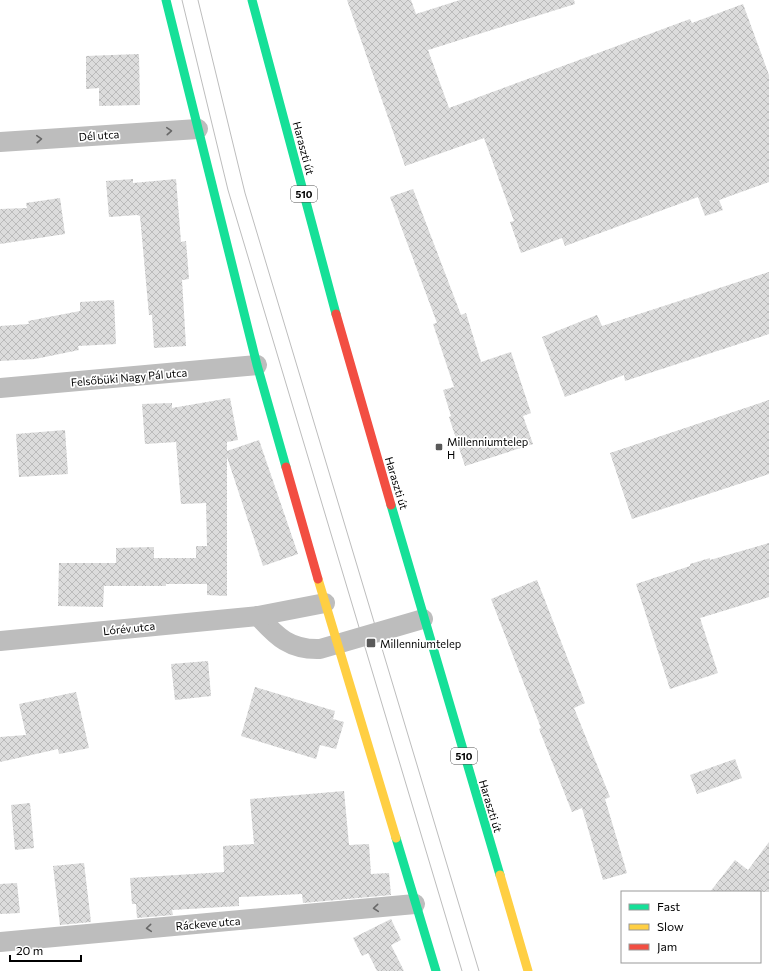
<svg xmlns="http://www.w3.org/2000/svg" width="769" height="971" viewBox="0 0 769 971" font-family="Commissioner,sans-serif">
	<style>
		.building { fill: url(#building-cross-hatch) }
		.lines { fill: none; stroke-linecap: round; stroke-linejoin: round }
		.street { stroke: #bdbdbd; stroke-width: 20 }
		.fast { stroke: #16e098; stroke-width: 9 }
		.slow { stroke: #ffcf43; stroke-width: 9 }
		.jam { stroke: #f24e42; stroke-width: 9 }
		.tram { stroke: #bdbdbd; stroke-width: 1 }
		.oneway { stroke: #686868 }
		.poi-dot { fill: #595959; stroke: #fff; stroke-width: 1.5 }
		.labels { text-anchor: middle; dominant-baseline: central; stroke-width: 3.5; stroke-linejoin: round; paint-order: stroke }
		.shield { fill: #fff; stroke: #4c4c4c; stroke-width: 1 }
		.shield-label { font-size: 10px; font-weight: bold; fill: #000 }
		.street-label { font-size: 11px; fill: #000; stroke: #fff }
		.poi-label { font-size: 11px; fill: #000; stroke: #fff; text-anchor: start }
	</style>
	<defs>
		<pattern id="building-cross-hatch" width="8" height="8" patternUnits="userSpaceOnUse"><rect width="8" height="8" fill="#dcdcdc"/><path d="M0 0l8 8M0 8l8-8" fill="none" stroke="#bbb"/></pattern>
	</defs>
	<rect width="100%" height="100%" fill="#fff"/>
	<g class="building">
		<path d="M 347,0 L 411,0 L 416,14 L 460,0 L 574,0 L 575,4 L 428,50 L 449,108 L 690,19 L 692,23 L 743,4 L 769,75 L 769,182 L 719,200 L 723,210 L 705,216 L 698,197 L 565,246 L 562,238 L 521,253 L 510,222 L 514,221 L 484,138 L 405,166 Z"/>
		<path d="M 139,54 L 140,105 L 99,106 L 99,88 L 86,89 L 86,56 Z"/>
		<path d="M 133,179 L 133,183 L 176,179 L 181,242 L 186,241 L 189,279 L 182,280 L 186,346 L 154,348 L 152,315 L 149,315 L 140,216 L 137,215 L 109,217 L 106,181 Z"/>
		<path d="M 413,189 L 461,315 L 466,313 L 481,362 L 511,352 L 531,413 L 523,416 L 533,444 L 465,466 L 449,417 L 451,416 L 443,390 L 454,387 L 433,324 L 437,323 L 390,197 Z"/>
		<path d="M 60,198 L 65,234 L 0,244 L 0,209 L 27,208 L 26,203 Z"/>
		<path d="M 769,272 L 769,334 L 625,381 L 624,375 L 565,397 L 542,337 L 597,315 L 602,326 Z"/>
		<path d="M 114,300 L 116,344 L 78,346 L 79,350 L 35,359 L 0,361 L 0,326 L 29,324 L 28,321 L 80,311 L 80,302 Z"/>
		<path d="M 230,398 L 238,440 L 227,442 L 227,451 L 259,440 L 298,554 L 263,566 L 227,457 L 227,596 L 207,595 L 207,584 L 166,584 L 166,586 L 104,586 L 103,607 L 58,606 L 59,563 L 116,563 L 116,548 L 154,547 L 154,558 L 196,558 L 196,546 L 207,546 L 206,503 L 181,504 L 176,442 L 145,444 L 142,404 L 172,403 L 172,408 Z"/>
		<path d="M 769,400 L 769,474 L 632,519 L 610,453 Z"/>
		<path d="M 65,430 L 68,474 L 19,477 L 16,434 Z"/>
		<path d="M 769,543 L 769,597 L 700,618 L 718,673 L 670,689 L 636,584 L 690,566 L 690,564 L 710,558 L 710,560 Z"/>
		<path d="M 537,580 L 585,703 L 574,708 L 610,797 L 605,799 L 627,873 L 603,880 L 582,808 L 572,812 L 539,729 L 541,728 L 491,599 Z"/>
		<path d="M 208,661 L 211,696 L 175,700 L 171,664 Z"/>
		<path d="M 255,687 L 335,711 L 333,719 L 344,722 L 336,749 L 320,745 L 316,759 L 241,736 Z"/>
		<path d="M 76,692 L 89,748 L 59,754 L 58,749 L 0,762 L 0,737 L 26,735 L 19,704 Z"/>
		<path d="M 735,759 L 742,778 L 697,794 L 690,775 Z"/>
		<path d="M 344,791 L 349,845 L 369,844 L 371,874 L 389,873 L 391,895 L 303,903 L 302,894 L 239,897 L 239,906 L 172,910 L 173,915 L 137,918 L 136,904 L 132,904 L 130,878 L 224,872 L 223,846 L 254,844 L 250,799 Z"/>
		<path d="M 30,803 L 34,848 L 15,850 L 11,805 Z"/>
		<path d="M 769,842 L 769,892 L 710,892 L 735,860 L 748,870 Z"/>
		<path d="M 84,863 L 91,922 L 60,925 L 53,866 Z"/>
		<path d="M 17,883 L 20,913 L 0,914 L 0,884 Z"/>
		<path d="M 391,919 L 401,940 L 391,945 L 404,971 L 377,971 L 368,953 L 362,956 L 353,938 Z"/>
	</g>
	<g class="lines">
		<g class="street">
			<path d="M 0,142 L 198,129"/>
			<path d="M 0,388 L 257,365"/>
			<path d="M 258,616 C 277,637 290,650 320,649 L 423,619"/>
			<path d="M 0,641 L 258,616 L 325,603"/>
			<path d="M 0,942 L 415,904"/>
		</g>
		<g class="fast">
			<path d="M 166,0 L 257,365 L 286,467"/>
			<path d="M 252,0 L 336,314"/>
			<path d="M 391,505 L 500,875"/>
			<path d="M 396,838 L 436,971"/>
		</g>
		<g class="slow">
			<path d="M 318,579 L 396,838"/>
			<path d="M 500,875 L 528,971"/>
		</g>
		<g class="jam">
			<path d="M 336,314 L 391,505"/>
			<path d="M 286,467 L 318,579"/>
		</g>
		<g class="tram">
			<path d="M 182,0 L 228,190 L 462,971"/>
			<path d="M 198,0 L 245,193 L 479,971"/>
		</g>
	</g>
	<defs><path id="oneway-chevron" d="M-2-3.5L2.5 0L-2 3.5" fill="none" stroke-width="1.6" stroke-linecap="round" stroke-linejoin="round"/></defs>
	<g class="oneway">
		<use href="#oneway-chevron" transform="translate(169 131) rotate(-4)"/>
		<use href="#oneway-chevron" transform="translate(39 139) rotate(-4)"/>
		<use href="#oneway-chevron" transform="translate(376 908) rotate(175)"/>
		<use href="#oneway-chevron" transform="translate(149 928) rotate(175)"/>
	</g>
	<g class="poi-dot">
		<rect x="435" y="443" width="8" height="8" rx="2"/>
		<rect x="366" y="638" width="10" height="10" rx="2"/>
	</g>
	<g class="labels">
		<g class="shield">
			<rect x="291" y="186" width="26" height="16" rx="3"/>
			<rect x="451" y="748" width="26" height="16" rx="3"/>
		</g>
		<g class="shield-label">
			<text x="304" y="194">510</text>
			<text x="464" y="756">510</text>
		</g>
		<g class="street-label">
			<text transform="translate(99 135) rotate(-4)">Dél utca</text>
			<text transform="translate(304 148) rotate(75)">Haraszti út</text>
			<text transform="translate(129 377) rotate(-5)">Felsőbüki Nagy Pál utca</text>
			<text transform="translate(397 483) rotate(73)">Haraszti út</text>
			<text transform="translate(129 628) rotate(-6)">Lórév utca</text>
			<text transform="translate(491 806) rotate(73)">Haraszti út</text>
			<text transform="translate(208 923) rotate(-5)">Ráckeve utca</text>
		</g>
		<g class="poi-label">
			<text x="447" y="441">Millenniumtelep<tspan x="447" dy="13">H</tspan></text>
			<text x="380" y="643">Millenniumtelep</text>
		</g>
	</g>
	<rect x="621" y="891" width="140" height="72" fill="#ffffff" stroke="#999999"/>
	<rect x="629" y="904" width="20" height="6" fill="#16e098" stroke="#999999"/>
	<text x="657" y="911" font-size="12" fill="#000000">Fast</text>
	<rect x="629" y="924" width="20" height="6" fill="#ffcf43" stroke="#999999"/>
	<text x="657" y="931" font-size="12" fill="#000000">Slow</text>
	<rect x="629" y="944" width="20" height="6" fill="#f24e42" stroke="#999999"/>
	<text x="657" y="951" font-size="12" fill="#000000">Jam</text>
	<path d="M10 955v6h71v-6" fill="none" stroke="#000000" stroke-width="2"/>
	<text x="16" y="955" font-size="12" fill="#000000" stroke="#ffffff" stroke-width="3" paint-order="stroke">20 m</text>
</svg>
